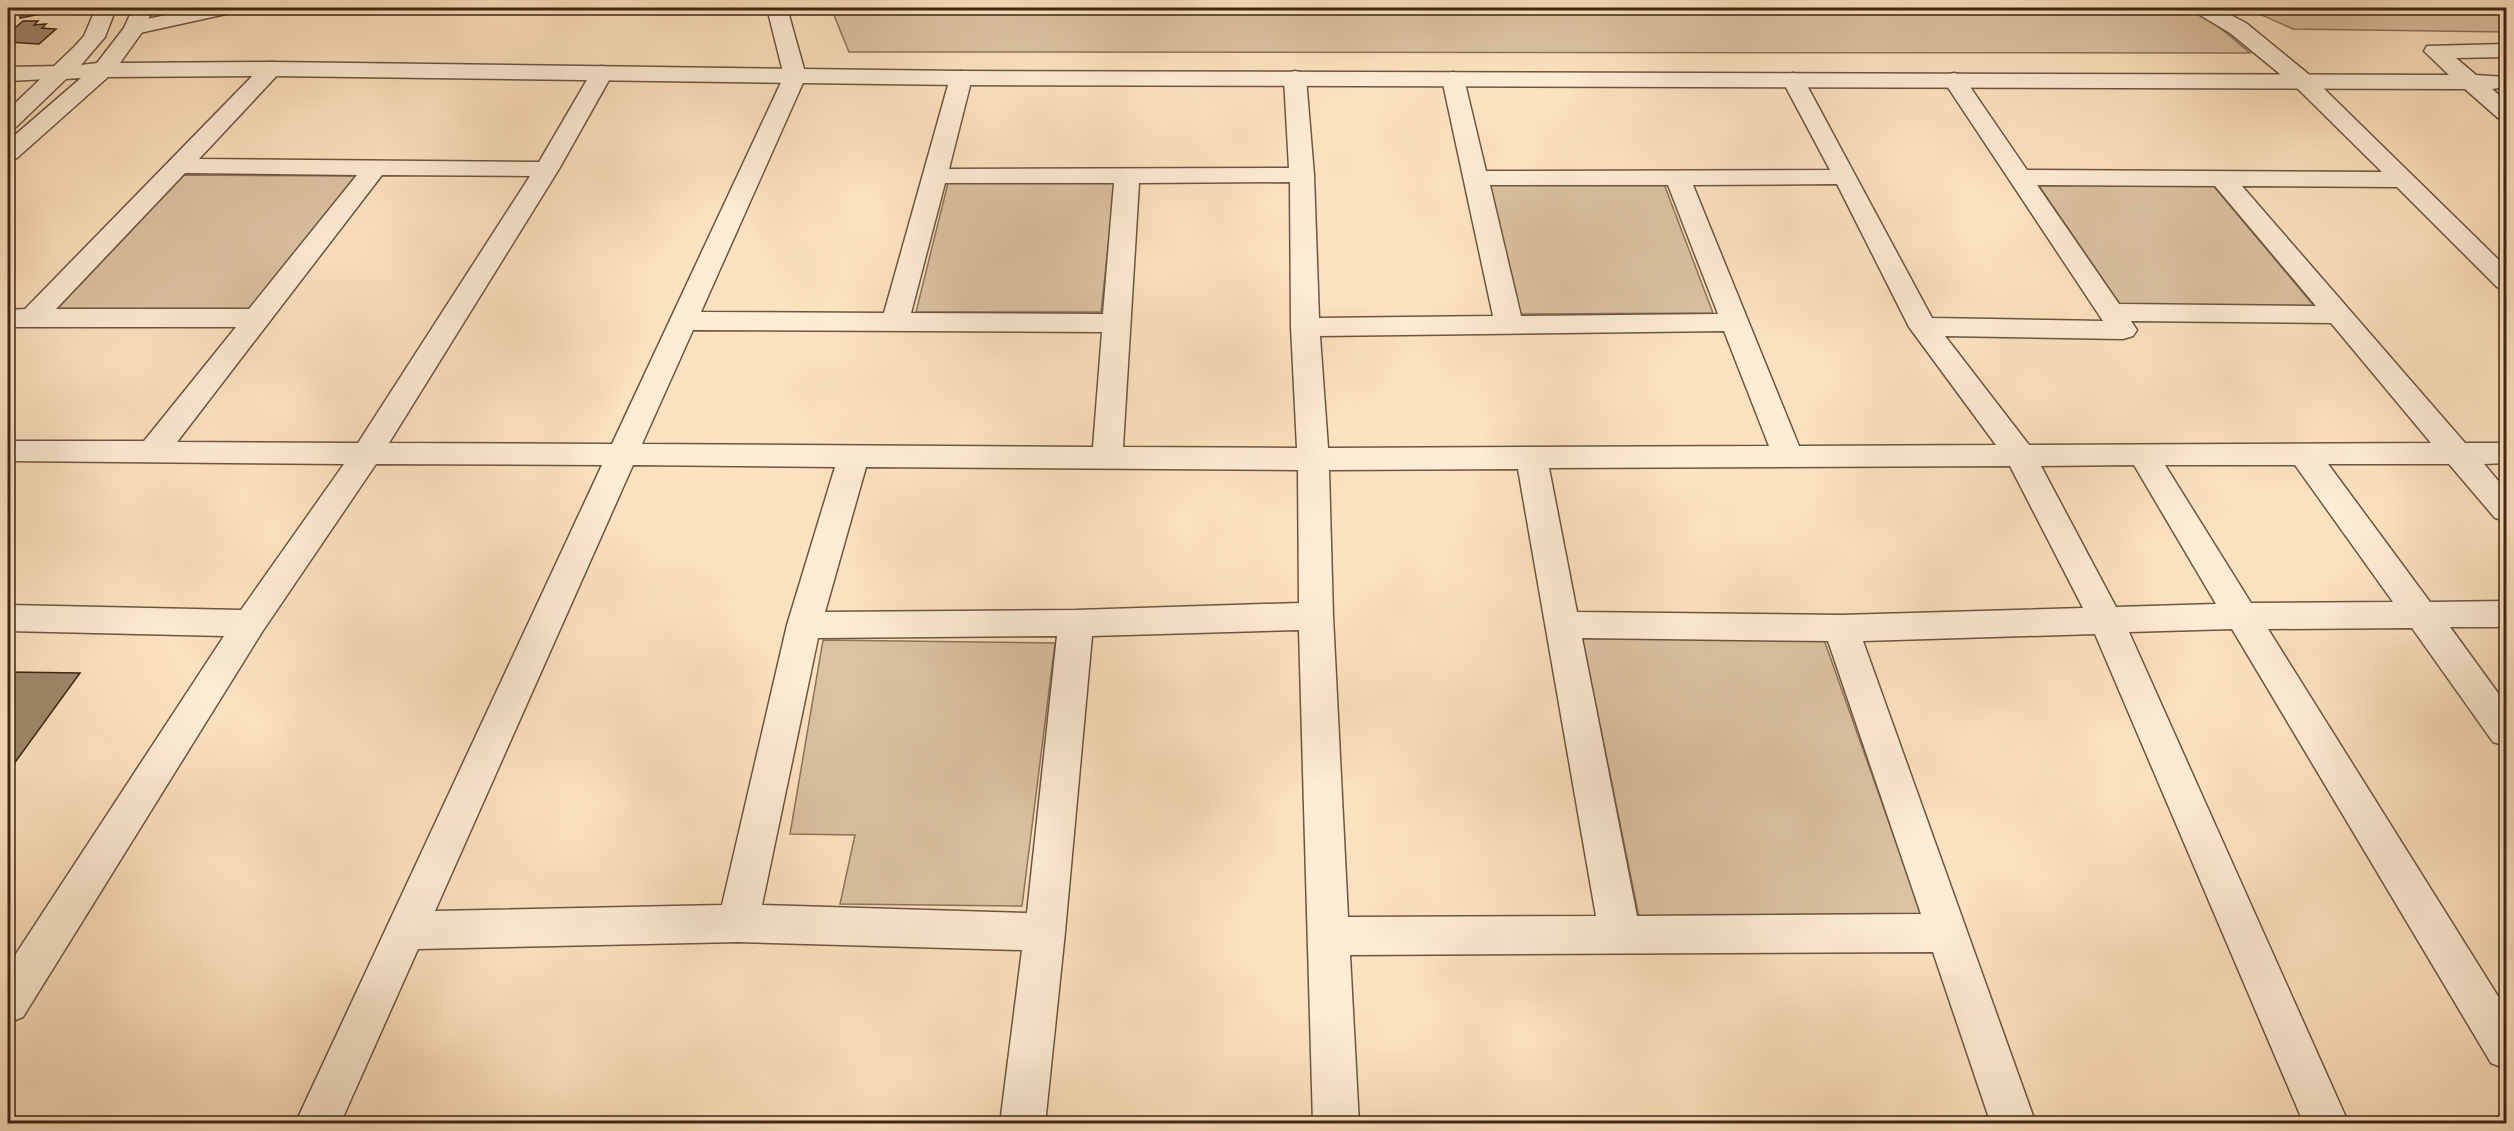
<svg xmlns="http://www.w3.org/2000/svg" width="2514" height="1131" viewBox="0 0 2514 1131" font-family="'EB Garamond',serif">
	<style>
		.green { fill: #dcc2a2; stroke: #8c745b; stroke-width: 1.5 }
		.building { fill: #a1886d; stroke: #3d2714; stroke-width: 1.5 }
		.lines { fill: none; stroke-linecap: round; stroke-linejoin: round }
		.minor-casing { stroke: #6d563f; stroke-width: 3 }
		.tertiary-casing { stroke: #6d563f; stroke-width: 3 }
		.minor { fill: #feecd5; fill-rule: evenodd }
		.tertiary { fill: #feecd5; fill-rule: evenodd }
	</style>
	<rect width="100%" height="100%" fill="#fde2bf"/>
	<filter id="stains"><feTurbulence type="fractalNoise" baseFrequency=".00333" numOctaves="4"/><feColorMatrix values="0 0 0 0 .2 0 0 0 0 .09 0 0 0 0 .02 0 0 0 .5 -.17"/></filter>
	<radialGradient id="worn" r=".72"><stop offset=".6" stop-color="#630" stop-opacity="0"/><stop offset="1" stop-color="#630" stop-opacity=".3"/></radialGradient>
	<g class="green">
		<path d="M 831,8 L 2184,8 L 2212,21 L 2250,53 L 849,52 Z"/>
		<path d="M 2246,8 L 2506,8 L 2506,32 L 2293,29 Z"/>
		<path d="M 184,175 L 356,176 L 249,310 L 57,309 Z"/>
		<path d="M 948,183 L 1115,183 L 1101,312 L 916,312 Z"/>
		<path d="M 2037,183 L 2211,183 L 2315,307 L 2122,307 Z"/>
		<path d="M 1664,184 L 1713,313 L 1518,314 L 1489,185 Z"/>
		<path d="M 1582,637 L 1823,637 L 1923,918 L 1639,917 Z"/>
		<path d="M 823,640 L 1055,643 L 1022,906 L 840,904 L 855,835 L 790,834 Z"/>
	</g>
	<g class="building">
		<path d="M 20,8 L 51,8 L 51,12 L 20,18 Z"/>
		<path d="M 23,21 L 38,21 L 34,25 L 46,24 L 42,28 L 56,29 L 39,44 L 8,42 L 8,34 Z"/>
		<path d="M 8,672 L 80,673 L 8,772 Z"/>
	</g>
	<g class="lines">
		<defs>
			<g id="minor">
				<path d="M 201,8 L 238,8 L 235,12 L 135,34 L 127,33 L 124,28 L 127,23 Z"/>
				<path d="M 767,8 L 787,8 L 806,76 L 701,312 L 884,313 L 950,78 L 953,73 L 961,71 L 969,73 L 972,78 L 949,169 L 1289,168 L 1284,78 L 1287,73 L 1295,71 L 1303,73 L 1306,78 L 1314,175 L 1319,318 L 1493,316 L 1442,79 L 1445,74 L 1453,72 L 1461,74 L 1464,79 L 1486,171 L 1830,170 L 1782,80 L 1785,75 L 1793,73 L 1801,75 L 1804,80 L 1932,318 L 2103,321 L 1943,80 L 1946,75 L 1954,73 L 1962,75 L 2027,170 L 2382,172 L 2296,87 L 2230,33 L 2195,12 L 2192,8 L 2217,8 L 2246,23 L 2312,77 L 2506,267 L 2506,289 L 2497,287 L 2397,187 L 2242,186 L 2465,443 L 2506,443 L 2506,463 L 2484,464 L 2506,490 L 2506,521 L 2495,518 L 2449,464 L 2328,464 L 2430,602 L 2506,601 L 2506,627 L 2450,627 L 2506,704 L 2506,746 L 2493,742 L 2412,628 L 2268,629 L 2506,1009 L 2506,1069 L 2491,1063 L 2232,629 L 2129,632 L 2349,1124 L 2304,1124 L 2095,634 L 1863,641 L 2036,1124 L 1991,1124 L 1933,952 L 1350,955 L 1359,1124 L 1313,1124 L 1299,630 L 1092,636 L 1065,932 L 1045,1124 L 1000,1124 L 1022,950 L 738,942 L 418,949 L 340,1124 L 295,1124 L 602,465 L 376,464 L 262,632 L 23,1017 L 8,1023 L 8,966 L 224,636 L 8,631 L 8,605 L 241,610 L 344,464 L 8,461 L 8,441 L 144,441 L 236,327 L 8,327 L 8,310 L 25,309 L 264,64 L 272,62 L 280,64 L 283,69 L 199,159 L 539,162 L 591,73 L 594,68 L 602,66 L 610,68 L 613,73 L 559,169 L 389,443 L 612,444 L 784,76 ZM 185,173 L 357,175 L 249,309 L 56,309 ZM 382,175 L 530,176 L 358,443 L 177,442 ZM 1290,182 L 1291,327 L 1297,448 L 1123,447 L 1139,183 ZM 945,183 L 1114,183 L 1103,314 L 911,313 ZM 1837,184 L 1909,327 L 1996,445 L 1799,446 L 1693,185 ZM 1490,185 L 1668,185 L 1718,314 L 1521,316 ZM 2037,185 L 2215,186 L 2316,306 L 2119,304 ZM 2131,321 L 2331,323 L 2431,443 L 2029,445 L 1945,336 L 2123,339 L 2133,336 L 2137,330 ZM 693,330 L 1102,332 L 1093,447 L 642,444 ZM 1724,331 L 1769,446 L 1328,448 L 1320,336 ZM 633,465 L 835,467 L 787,625 L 722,905 L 435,911 ZM 2134,465 L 2216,604 L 2116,607 L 2041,466 ZM 2165,465 L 2295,465 L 2393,602 L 2251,603 ZM 2010,466 L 2083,608 L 1841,615 L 1577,612 L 1549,468 ZM 866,467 L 1298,470 L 1299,603 L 1076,610 L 825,612 ZM 1518,469 L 1596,916 L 1348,917 L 1333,616 L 1329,470 ZM 1057,636 L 1027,913 L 762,905 L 818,638 ZM 1582,638 L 1828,641 L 1921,914 L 1637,916 Z"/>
				<path d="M 60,66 L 68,68 L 71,73 L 68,78 L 8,81 L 8,67 Z"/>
			</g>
			<path id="tertiary" d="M 96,8 L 116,8 L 105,37 L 81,65 L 97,63 L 124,28 L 133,8 L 153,8 L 145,28 L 120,63 L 272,62 L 961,71 L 2449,75 L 2424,51 L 2427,46 L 2506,44 L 2506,57 L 2456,58 L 2476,75 L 2506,77 L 2506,87 L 2492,89 L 2506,101 L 2506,120 L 2498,118 L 2465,89 L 961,85 L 272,76 L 108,77 L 17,158 L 8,160 L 8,141 L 81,78 L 66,79 L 16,127 L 8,129 L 8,110 L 75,46 L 84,36 Z"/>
		</defs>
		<use href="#minor" class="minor-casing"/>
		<use href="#tertiary" class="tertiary-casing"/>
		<use href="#minor" class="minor"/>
		<use href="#tertiary" class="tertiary"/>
	</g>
	<rect width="2514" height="1131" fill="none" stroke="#fde2bf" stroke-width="30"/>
	<rect x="9" y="9" width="2496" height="1113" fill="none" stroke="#3d2714" stroke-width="3"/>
	<rect x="15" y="15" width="2484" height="1101" fill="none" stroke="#3d2714" stroke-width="1.5"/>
	<rect width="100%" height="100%" filter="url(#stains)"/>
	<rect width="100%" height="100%" fill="url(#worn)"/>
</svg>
